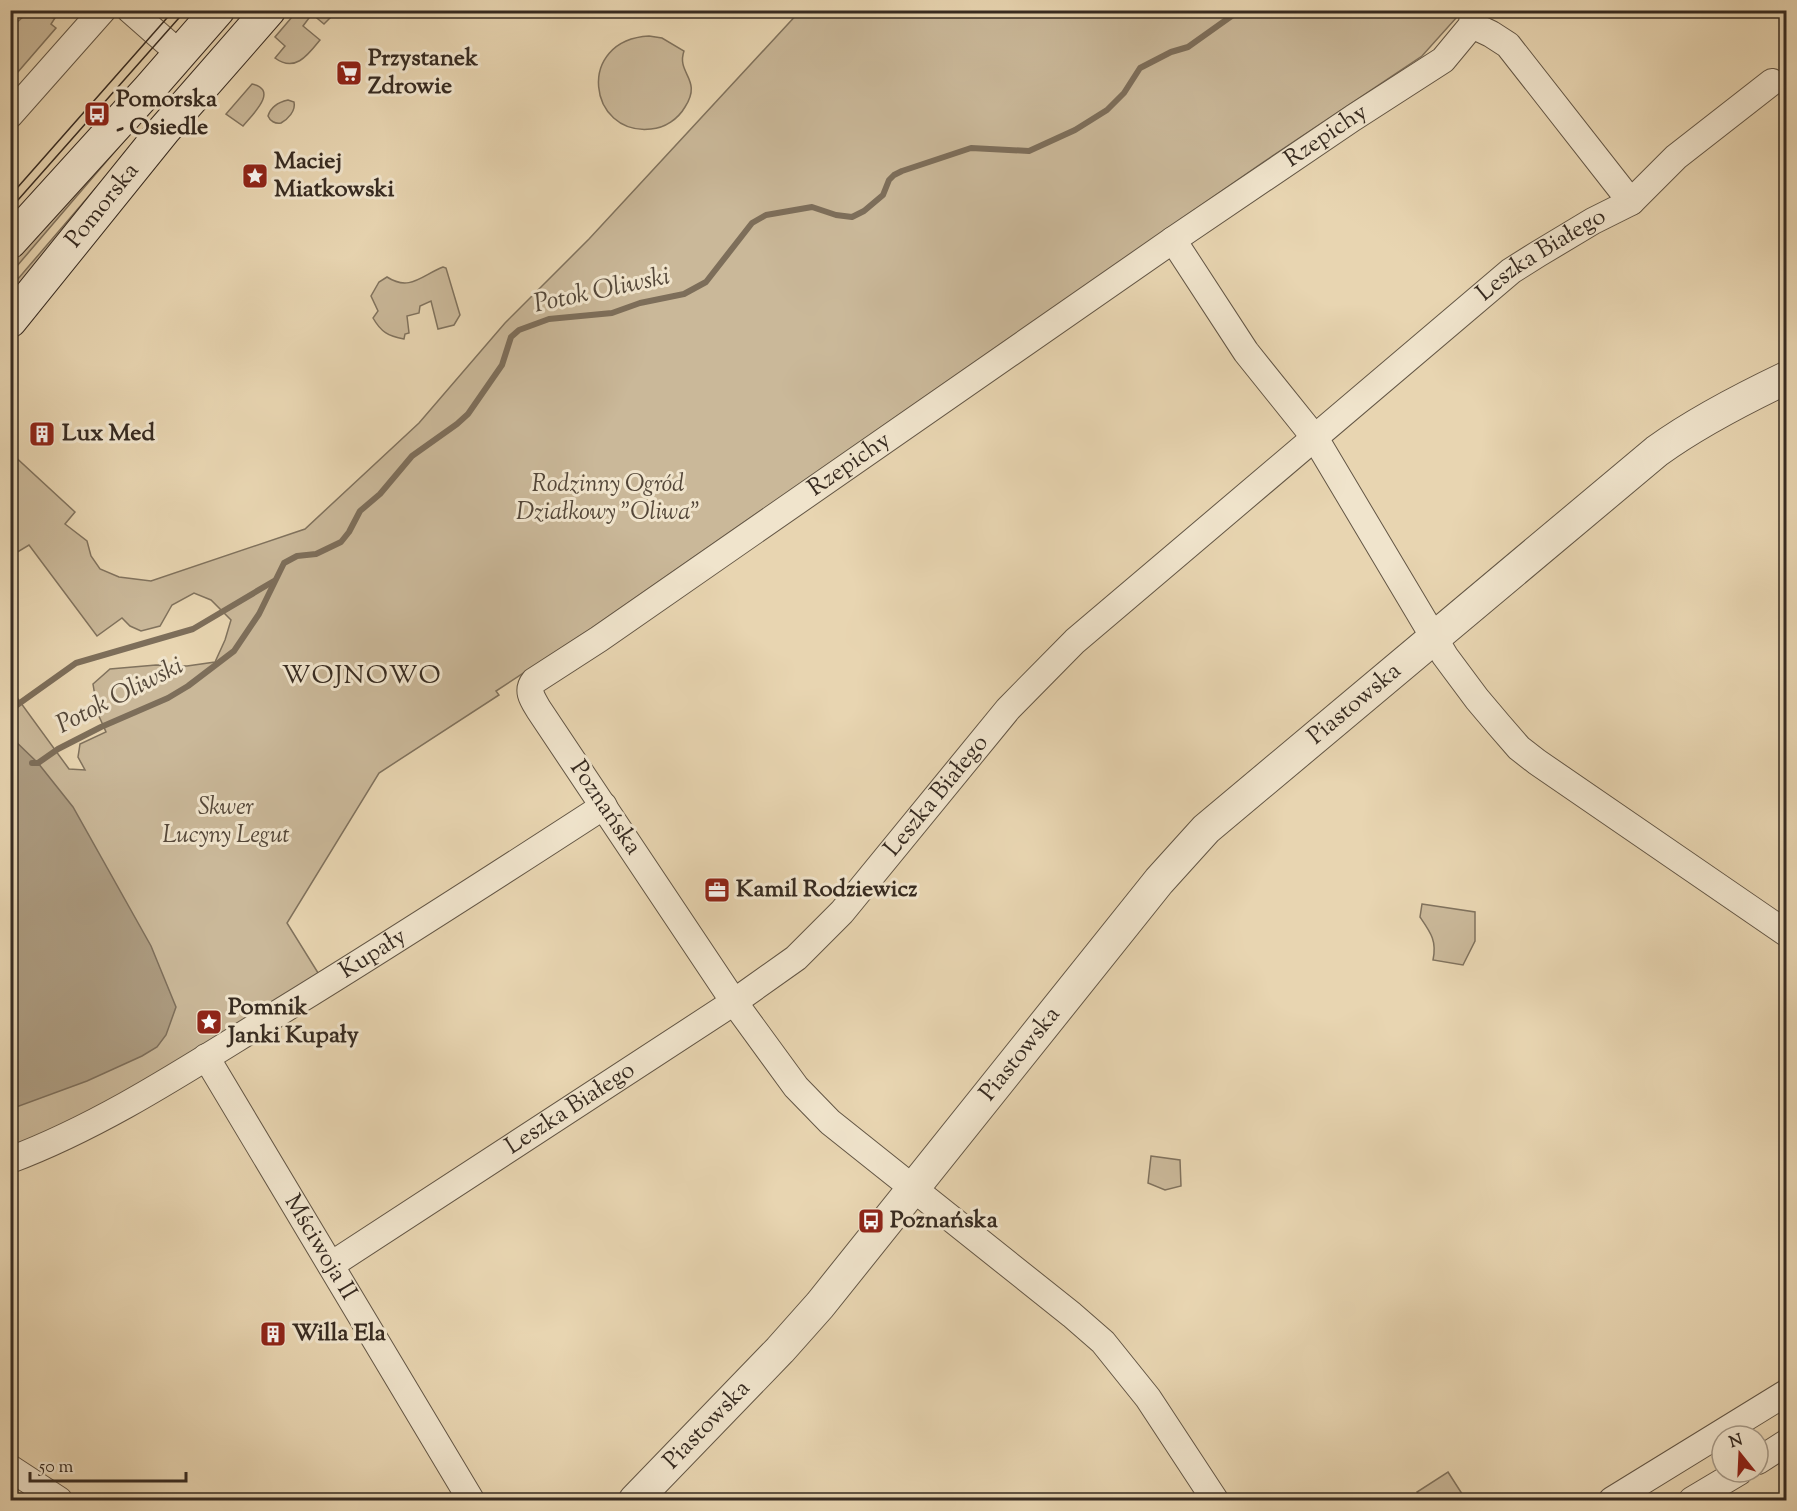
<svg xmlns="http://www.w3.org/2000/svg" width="1797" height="1511" viewBox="0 0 1797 1511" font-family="'Sorts Mill Goudy',serif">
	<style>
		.green { fill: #cab899; stroke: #80725d; stroke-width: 1.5 }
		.water { fill: #ac9b80; stroke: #7d6e5a; stroke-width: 1.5 }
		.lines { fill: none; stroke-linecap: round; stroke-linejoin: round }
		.stream { stroke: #7d6e5a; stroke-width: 6 }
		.minor-casing { stroke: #635645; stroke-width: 28 }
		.tertiary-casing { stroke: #635645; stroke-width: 34 }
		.secondary-casing { stroke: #372b21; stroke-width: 35 }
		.minor { stroke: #f0e4cc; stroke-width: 26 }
		.tertiary { stroke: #f0e4cc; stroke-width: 32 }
		.secondary { stroke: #f0e4cc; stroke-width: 33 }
		.tram { stroke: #372b21; stroke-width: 1.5 }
		.labels { text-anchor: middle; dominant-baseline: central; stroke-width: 6; stroke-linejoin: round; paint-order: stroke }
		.poi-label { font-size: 24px; font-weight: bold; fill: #372b21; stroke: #f0e4cc; text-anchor: start }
		.street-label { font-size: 24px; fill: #372b21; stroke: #f0e4cc }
		.park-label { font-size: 24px; font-style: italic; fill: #544739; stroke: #f0e4cc }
		.water-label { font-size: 26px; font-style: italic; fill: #544739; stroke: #f0e4cc }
		.neighbourhood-label { font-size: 26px; letter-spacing: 1.5px; fill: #372b21; stroke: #f0e4cc }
	</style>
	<rect width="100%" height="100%" fill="#e8d5b1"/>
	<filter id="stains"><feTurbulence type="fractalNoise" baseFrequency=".00333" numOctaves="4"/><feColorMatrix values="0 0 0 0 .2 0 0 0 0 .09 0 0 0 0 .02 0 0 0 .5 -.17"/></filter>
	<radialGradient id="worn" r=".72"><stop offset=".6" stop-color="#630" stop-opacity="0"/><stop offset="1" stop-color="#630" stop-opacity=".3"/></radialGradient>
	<g class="green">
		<path d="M 298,10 L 337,11 L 324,24 L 312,14 L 303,26 L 320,40 C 308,55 295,73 275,58 L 285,46 L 275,37 Z"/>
		<path d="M 800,11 L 1458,11 L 1457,17 L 1422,56 L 1262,163 L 586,632 L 496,691 L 499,695 L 379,773 L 287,923 L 320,976 L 94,1112 L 11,1151 L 10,688 L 69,769 L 85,770 L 78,757 L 80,744 L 106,732 L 98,714 L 93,684 L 110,669 L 156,665 L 187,666 L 215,662 L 225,640 L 231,620 L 211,600 L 194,593 L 172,605 L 160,626 L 141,631 L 130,626 L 122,618 L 97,636 L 29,545 L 11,556 L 11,453 L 75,512 L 65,524 L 87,541 L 91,556 L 100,569 L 119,577 L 151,581 L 305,529 L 419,423 L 505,323 L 589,239 Z"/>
		<path d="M 30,13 L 55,18 L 51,24 L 56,28 L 11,80 L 11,28 L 25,15 Z"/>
		<path d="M 649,36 L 662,38 L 684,51 C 676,74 703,79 685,107 C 678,119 665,128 651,129 C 588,136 575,40 649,36 Z"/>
		<path d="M 252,84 C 280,90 251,116 243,126 L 226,114 Z"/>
		<path d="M 288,100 L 294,102 C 296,111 288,119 281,123 C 275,124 270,121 268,116 C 271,106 279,102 288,100 Z"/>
		<path d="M 141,121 L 11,273 L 11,261 L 132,127 Z"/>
		<path d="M 148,127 L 11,302 L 11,287 Z"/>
		<path d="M 443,267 L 446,268 L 460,315 L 454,325 L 438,329 L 431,301 L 420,306 L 419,313 L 407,316 L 409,333 L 405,334 L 404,339 C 388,336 381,332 373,318 L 378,311 L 371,296 L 379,282 L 387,277 C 410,292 422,275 443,267 Z"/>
		<path d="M 1422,904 L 1475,912 L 1475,941 L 1463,965 L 1433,960 C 1437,941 1431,933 1420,917 Z"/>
		<path d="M 1151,1156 L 1180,1160 L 1181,1186 L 1165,1190 L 1148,1183 Z"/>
		<path d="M 1448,1472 L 1466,1500 L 1422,1500 L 1417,1492 Z"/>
	</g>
	<path class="water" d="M 11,737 L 38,763 L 73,807 L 151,946 L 176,1007 L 166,1035 L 157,1047 L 142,1056 L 87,1081 L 11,1109 Z"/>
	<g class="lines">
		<g class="stream">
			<path d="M 10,710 L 76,663 L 193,629 L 274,581"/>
			<path d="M 32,763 L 38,763 L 58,749 L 101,727 L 168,698 L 188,686 L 234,651 L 259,614 L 284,563 L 297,556 L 316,554 L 341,542 L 349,532 L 360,511 L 380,494 L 412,456 L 457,424 L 468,414 L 502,365 L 511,337 L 519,330 L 549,319 L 612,313 L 640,303 L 684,294 L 706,282 L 752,223 L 766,215 L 812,207 L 836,215 L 852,217 L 864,211 L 883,195 L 889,180 L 894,175 L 902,171 L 971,148 L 1029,151 L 1075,130 L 1107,110 L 1124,93 L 1140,68 L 1171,52 L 1188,47 L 1240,10"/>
		</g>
		<defs>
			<g id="minor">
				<path d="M 130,10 L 180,54"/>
				<path d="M 1472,25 L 1491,34 L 1508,45 L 1631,202"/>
				<path d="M 10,115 L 103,10"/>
				<path d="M 1173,240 L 1246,352 L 1315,438 L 1445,656 L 1477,699 L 1499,725 L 1519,748 L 1537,762 L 1786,933"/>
				<path id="s1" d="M 206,1057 L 471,1500"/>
				<path id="s2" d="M 10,1160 C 100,1126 181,1073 262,1023 C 377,953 490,880 604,806"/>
				<path id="s3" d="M 331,1265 L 734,1002 L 796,958 L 842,912 L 1008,709 L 1075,641 L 1511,271 L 1538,254 L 1593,221 L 1631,202 L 1676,157 L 1772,82"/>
				<path d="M 1758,1461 L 1786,1443"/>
				<path d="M 10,1468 L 59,1500"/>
				<path id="s4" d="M 1215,1500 L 1148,1398 L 1103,1342 L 1072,1315 L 830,1122 L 796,1087 L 734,1002 L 539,710 C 533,700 526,691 534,681 L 599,639 L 1173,240 L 1353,118 L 1443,60 L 1472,25 L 1473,10"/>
				<path d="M 1612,1500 L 1786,1393"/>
				<path d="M 1692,1500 L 1739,1472"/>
			</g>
			<g id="tertiary">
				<path id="s5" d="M 635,1500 L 780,1350 L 820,1305 L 1159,881 L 1206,829 L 1657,451 C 1697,422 1742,399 1786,378"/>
			</g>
			<g id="secondary">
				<path d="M 10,242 L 149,89 L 218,10"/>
				<path id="s6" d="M 10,321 L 164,130 L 269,10"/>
			</g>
		</defs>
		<use href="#minor" class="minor-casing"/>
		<use href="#tertiary" class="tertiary-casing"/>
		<use href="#secondary" class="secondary-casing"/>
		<use href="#minor" class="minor"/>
		<use href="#tertiary" class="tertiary"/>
		<use href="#secondary" class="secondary"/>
		<g class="tram">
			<path d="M 10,196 L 174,10"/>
			<path d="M 10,209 L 186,10"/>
		</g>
	</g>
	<defs>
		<symbol id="supermarket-square" viewBox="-11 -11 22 22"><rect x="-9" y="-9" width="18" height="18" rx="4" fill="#8f2418" stroke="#f0e4cc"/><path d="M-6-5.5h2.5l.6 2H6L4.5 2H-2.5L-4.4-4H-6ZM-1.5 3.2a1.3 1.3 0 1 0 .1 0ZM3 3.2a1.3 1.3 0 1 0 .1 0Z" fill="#fff"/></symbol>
		<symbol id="bus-square" viewBox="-11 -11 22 22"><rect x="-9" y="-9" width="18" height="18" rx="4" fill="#8f2418" stroke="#f0e4cc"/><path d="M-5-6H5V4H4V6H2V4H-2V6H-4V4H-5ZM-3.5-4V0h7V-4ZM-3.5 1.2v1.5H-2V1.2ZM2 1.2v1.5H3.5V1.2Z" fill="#fff"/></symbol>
		<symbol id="sight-square" viewBox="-11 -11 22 22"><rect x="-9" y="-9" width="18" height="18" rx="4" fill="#8f2418" stroke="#f0e4cc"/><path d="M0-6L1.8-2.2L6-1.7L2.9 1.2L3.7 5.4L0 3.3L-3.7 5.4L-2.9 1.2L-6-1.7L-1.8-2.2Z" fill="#fff"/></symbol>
		<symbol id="building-square" viewBox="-11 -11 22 22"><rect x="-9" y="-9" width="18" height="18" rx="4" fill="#8f2418" stroke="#f0e4cc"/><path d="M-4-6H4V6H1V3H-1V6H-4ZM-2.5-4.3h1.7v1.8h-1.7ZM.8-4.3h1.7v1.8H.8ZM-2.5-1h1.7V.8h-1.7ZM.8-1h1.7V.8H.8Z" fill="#fff"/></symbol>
		<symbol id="office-square" viewBox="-11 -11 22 22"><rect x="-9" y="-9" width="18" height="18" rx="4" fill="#8f2418" stroke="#f0e4cc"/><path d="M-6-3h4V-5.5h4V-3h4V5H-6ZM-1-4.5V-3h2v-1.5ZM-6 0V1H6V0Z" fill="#fff"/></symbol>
	</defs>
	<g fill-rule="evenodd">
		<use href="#supermarket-square" x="334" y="58" width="30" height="30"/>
		<use href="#bus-square" x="82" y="99" width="30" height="30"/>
		<use href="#sight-square" x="240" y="161" width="30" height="30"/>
		<use href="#building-square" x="27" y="419" width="30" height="30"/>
		<use href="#office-square" x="702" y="875" width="30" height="30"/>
		<use href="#sight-square" x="194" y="1007" width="30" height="30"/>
		<use href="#bus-square" x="856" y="1206" width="30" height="30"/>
		<use href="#building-square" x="258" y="1319" width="30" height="30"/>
	</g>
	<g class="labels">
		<g class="poi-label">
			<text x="368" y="59">Przystanek<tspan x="368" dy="28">Zdrowie</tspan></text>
			<text x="116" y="100">Pomorska<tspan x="116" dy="28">- Osiedle</tspan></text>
			<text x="274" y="162">Maciej<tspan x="274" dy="28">Miatkowski</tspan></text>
			<text x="62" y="434">Lux Med</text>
			<text x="736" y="890">Kamil Rodziewicz</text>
			<text x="228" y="1008">Pomnik<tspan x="228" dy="28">Janki Kupały</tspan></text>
			<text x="890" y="1221">Poznańska</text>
			<text x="292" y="1334">Willa Ela</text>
		</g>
		<g class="street-label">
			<text stroke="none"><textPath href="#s4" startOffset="2043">Rzepichy</textPath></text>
			<text stroke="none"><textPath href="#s6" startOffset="148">Pomorska</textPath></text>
			<text stroke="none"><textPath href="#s3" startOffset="1586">Leszka Białego</textPath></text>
			<text stroke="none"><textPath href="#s4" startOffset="1464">Rzepichy</textPath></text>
			<text stroke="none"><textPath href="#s5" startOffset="1076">Piastowska</textPath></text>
			<text stroke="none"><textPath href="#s3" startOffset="772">Leszka Białego</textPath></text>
			<text transform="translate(605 808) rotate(56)">Poznańska</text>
			<text stroke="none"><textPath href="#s2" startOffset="418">Kupały</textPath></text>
			<text stroke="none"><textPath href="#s5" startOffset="590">Piastowska</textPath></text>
			<text stroke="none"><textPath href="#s3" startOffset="286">Leszka Białego</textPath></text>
			<text stroke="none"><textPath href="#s1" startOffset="222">Mściwoja II</textPath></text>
			<text stroke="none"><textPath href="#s5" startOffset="104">Piastowska</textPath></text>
		</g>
		<g class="park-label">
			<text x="608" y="485">Rodzinny Ogród<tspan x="608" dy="28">Działkowy "Oliwa"</tspan></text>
			<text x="226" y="808">Skwer<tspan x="226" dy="28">Lucyny Legut</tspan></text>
		</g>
		<g class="water-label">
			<text transform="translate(602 291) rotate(-12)">Potok Oliwski</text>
			<text transform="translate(120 696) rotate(-27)">Potok Oliwski</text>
		</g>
		<g class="neighbourhood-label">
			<text x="362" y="676">WOJNOWO</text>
		</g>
	</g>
	<rect width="1797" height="1511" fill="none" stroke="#e8d5b1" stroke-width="36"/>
	<rect x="12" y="12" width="1773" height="1487" fill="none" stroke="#372b21" stroke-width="3"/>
	<rect x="18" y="18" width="1761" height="1475" fill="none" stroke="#372b21" stroke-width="1.5"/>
	<g transform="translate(1740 1454) rotate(342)"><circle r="28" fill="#f0e4cc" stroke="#a69a88" stroke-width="1.5"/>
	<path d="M0-4.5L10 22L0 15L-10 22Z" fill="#8f2418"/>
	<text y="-9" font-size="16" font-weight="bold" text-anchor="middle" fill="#372b21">N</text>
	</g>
	<path d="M30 1472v9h156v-9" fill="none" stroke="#372b21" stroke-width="3"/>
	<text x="39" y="1472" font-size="18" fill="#372b21" stroke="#f0e4cc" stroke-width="4.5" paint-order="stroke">50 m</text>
	<rect width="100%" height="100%" filter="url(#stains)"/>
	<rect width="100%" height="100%" fill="url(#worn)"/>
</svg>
